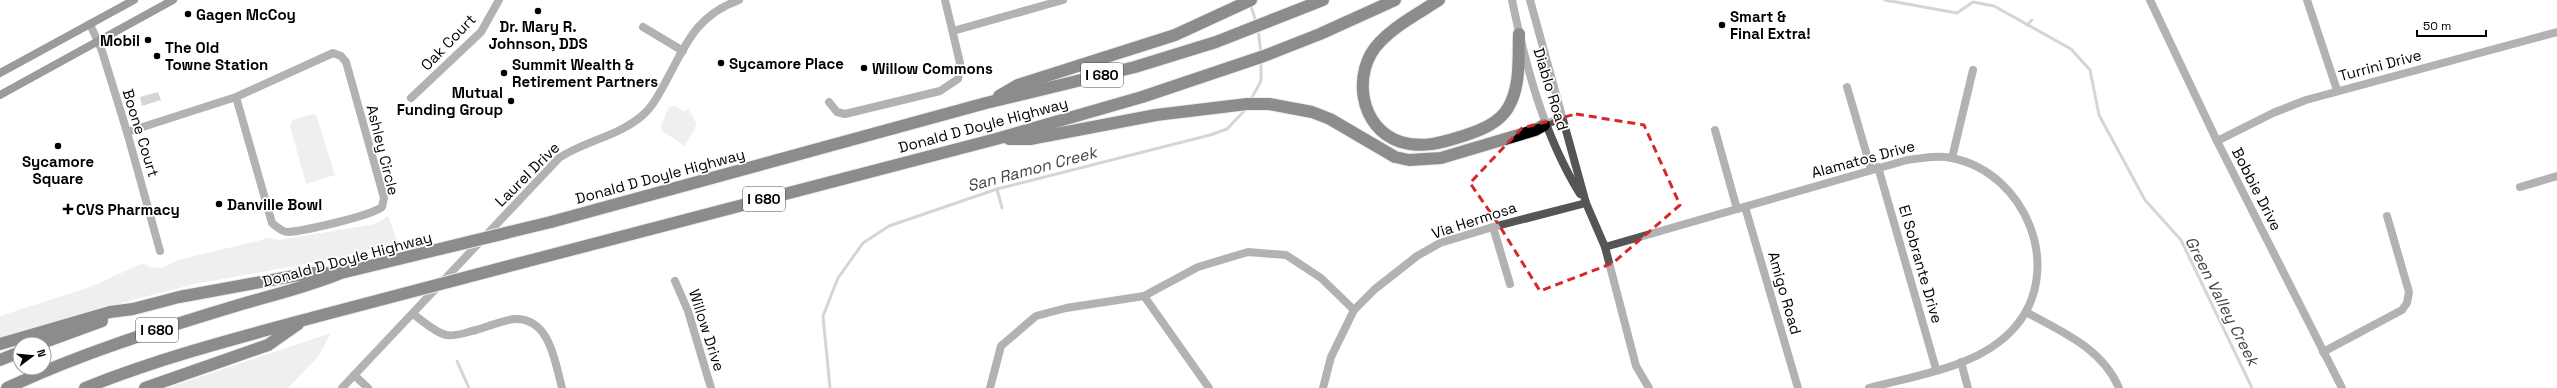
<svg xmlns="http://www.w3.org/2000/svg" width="2557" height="388" viewBox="0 0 2557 388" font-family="'Space Grotesk',sans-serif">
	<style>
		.green { fill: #dcdcdc }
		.water { fill: #a3a3a3 }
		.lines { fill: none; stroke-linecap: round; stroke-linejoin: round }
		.stream { stroke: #a3a3a3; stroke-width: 3 }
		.motorway-casing { stroke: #dbdbdb; stroke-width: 14 }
		.minor { stroke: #555; stroke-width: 8 }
		.tertiary { stroke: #555; stroke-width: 8 }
		.secondary { stroke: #222; stroke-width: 8 }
		.motorway { stroke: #000; stroke-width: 12 }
		.motorway-bridge-casing { stroke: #dbdbdb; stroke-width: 14; stroke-linecap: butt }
		.motorway-bridge { stroke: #000; stroke-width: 12 }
		.marked { fill: none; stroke: #d62828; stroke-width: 3; stroke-dasharray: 8 5; stroke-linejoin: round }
		.poi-dot { fill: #000; stroke: #fff; stroke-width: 1.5 }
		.labels { text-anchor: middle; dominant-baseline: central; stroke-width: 3.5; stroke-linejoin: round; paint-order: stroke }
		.shield { fill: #fff; stroke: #4c4c4c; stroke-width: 1 }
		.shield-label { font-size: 14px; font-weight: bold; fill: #000 }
		.poi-label { font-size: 15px; font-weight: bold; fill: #000; stroke: #fff; text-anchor: start }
		.street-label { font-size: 15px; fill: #000; stroke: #fff }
		.water-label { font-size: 16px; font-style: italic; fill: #444; stroke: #fff }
	</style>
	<rect width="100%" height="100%" fill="#fff"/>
	<g class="green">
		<path d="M 675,106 L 685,112 L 688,108 L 697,124 L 685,146 L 662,131 L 661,126 L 669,107 Z"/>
		<path d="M 313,114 L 316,115 L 335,175 L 306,184 L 290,126 L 292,120 Z"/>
		<path d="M 388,216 L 398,242 L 328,260 L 195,284 L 78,314 L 0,338 L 0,316 L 90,287 L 143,263 L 149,267 L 161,268 L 178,260 L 269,238 L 278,240 L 375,224 Z"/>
		<path d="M 331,333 L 318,357 L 288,388 L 167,388 Z"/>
	</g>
	<path class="water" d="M 158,92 L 161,100 L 142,106 L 140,97 Z"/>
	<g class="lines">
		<g class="stream">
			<path d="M 1885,0 L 1957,13 L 1973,2 L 1994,6 L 2071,49 L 2090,70 L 2099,115 L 2145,200 L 2181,240 L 2252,388"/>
			<path d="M 1250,3 L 1256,22"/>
			<path d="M 2027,25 L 2032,20"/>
			<path d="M 1258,28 L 1261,54"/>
			<path d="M 1250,101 L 1261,81 L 1261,59"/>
			<path d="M 997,189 L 1002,208"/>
			<path d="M 457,361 L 469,388"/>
			<path d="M 830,388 L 823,316 L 838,278 L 863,243 L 889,226 L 997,189 L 1210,135 L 1227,129 L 1247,108"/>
		</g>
		<defs>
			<g id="motorway">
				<path d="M 1439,0 C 1419,13 1396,25 1380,42 C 1351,71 1359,129 1401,142 C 1423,149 1444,142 1466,135 C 1481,130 1499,123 1508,108 C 1521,86 1518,59 1519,34"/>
				<path d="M 999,96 L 1018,85 L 1175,35 L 1251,0"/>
				<path d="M 1009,139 L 1030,139 L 1156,115 L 1247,104 L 1269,104 L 1312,112 L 1330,119 L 1395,157 L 1409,160 L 1441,158 L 1535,130 L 1544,125"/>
				<path d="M 551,222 L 986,103 L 1135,67 L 1216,42 L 1323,0"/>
				<path d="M 532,260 L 996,139 L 1142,97 L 1264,56 L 1320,34 L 1395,0"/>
				<path d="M 0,344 L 110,312 L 133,309 L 179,297 L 310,273 L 334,273"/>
				<path d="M 39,344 L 102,321"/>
				<path d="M 0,360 L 20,352"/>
				<path d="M 7,388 C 79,354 156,330 232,307 C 268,296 305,288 341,273"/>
				<path d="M 85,388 C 160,358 237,338 315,317"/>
				<path d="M 145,388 L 268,345 L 298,324"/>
			</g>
		</defs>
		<use href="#motorway" class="motorway-casing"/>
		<g class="minor">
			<path d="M 2150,0 L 2217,141 L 2342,388"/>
			<path d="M 2307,0 L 2337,90"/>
			<path d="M 90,24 L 102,51 L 127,132 L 160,251"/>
			<path d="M 643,27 L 683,51"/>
			<path d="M 953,31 L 1063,0"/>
			<path d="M 1847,87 L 1871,169"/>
			<path d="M 411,98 L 481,32 L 499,0"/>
			<path d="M 829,102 L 837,112 L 845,114 L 940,91 L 958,79 L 960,63 L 945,0"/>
			<path d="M 1715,130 L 1737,209"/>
			<path d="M 127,132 L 236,97 L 333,53 L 341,56 L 346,62 L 384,198 L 382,207 C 370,216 304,231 288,232 C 282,232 277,227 272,223 L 236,97"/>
			<path d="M 2217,141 L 2273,113 L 2306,100 L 2557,32"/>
			<path d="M 1952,158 L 1973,70"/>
			<path d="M 1878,167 L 1936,369"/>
			<path d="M 2520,187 L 2557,176"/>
			<path d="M 1745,207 L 1798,388"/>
			<path d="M 1493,227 L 1510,284"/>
			<path d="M 1605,247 L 1907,160 C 1922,158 1937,155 1952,158 C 2026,173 2065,269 2015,327 C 1981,367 1917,375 1869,388"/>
			<path d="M 675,281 L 688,311 L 711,388"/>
			<path d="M 1144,296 L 1209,388"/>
			<path d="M 2026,312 C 2062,332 2102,348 2119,388"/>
			<path d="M 413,314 C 423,321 434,332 446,335 C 456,337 467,332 476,330 C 488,327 502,320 515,319 C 550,318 555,362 562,388"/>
			<path d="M 2323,352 L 2402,310 L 2407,303 L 2409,292 L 2387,216"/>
			<path d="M 1961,362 L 1968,388"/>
			<path d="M 354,375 L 368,388"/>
			<path d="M 342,388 L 559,158 C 586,140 621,136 645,113 C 654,105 659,94 665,83 C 686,45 695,16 739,0"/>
			<path d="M 990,388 L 1001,346 L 1036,316 L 1066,308 L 1144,296 L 1198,267 L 1248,252 L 1286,255 L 1321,278 L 1354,310"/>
			<path d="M 1323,388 L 1331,357 L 1354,310 L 1375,289 L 1417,256 L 1440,243 L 1493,227 L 1586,203"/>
		</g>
		<g class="tertiary">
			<path d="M 1512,0 C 1526,68 1544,135 1580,194"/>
			<path d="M 1530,0 L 1586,203 L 1605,247 L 1636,366 L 1649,388"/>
			<path d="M 1544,125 L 1561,118"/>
		</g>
		<g class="secondary">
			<path d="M 0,73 L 134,0"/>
			<path d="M 0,95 L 173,0"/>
		</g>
		<use href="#motorway" class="motorway"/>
		<defs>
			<g id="motorway-bridge">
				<path d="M 341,273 L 551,222"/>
				<path d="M 315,317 L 532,260"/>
			</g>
		</defs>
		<use href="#motorway-bridge" class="motorway-bridge-casing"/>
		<use href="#motorway-bridge" class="motorway-bridge"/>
	</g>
	<path d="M0 0H2557V388H0ZM 1576,114 L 1644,125 L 1680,205 L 1613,263 L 1540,291 L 1499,225 L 1470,183 L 1522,128 Z" fill="#fff" fill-opacity=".55" fill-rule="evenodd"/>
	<path class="marked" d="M 1576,114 L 1644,125 L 1680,205 L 1613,263 L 1540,291 L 1499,225 L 1470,183 L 1522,128 Z"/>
	<g class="poi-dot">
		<circle cx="538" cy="11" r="4"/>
		<circle cx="188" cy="14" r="4"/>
		<circle cx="1722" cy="25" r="4"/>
		<circle cx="148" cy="40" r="4"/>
		<circle cx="157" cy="56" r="4"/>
		<circle cx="721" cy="63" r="4"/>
		<circle cx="864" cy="68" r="4"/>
		<circle cx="504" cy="73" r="4"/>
		<circle cx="511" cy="101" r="4"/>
		<circle cx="58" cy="146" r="4"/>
		<circle cx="219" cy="204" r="4"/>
		<path d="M66 203h4v4h4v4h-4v4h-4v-4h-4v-4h4z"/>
	</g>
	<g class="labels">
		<g class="shield">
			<rect x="1081" y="63" width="42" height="24" rx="3"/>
			<rect x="743" y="187" width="42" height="24" rx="3"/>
			<rect x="136" y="318" width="42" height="24" rx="3"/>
		</g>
		<g class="shield-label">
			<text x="1102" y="75">I 680</text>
			<text x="764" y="199">I 680</text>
			<text x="157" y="330">I 680</text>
		</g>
		<g class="poi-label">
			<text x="196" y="14">Gagen McCoy</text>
			<text x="1730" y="16">Smart &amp;<tspan x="1730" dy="17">Final Extra!</tspan></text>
			<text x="538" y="26" text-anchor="middle">Dr. Mary R.<tspan x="538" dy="17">Johnson, DDS</tspan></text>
			<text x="140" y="40" text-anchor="end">Mobil</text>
			<text x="165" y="47">The Old<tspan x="165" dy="17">Towne Station</tspan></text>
			<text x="729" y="63">Sycamore Place</text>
			<text x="512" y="64">Summit Wealth &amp;<tspan x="512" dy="17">Retirement Partners</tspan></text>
			<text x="872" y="68">Willow Commons</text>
			<text x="503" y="92" text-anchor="end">Mutual<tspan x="503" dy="17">Funding Group</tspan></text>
			<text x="58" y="161" text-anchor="middle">Sycamore<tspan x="58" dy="17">Square</tspan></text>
			<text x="227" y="204">Danville Bowl</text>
			<text x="76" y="209">CVS Pharmacy</text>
		</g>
		<g class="street-label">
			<text transform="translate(448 42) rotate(-46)">Oak Court</text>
			<text transform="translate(2380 65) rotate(-15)">Turrini Drive</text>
			<text transform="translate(1551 89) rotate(73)">Diablo Road</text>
			<text transform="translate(983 125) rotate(-15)">Donald D Doyle Highway</text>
			<text transform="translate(141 133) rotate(73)">Boone Court</text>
			<text transform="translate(383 150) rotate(76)">Ashley Circle</text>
			<text transform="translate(1863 159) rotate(-15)">Alamatos Drive</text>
			<text transform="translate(527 174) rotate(-45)">Laurel Drive</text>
			<text transform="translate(660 176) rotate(-15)">Donald D Doyle Highway</text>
			<text transform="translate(2257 189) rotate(63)">Bobbie Drive</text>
			<text transform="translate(1474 220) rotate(-18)">Via Hermosa</text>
			<text transform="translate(347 259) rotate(-15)">Donald D Doyle Highway</text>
			<text transform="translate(1921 264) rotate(74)">El Sobrante Drive</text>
			<text transform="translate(1785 293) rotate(74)">Amigo Road</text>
			<text transform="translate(707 330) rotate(72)">Willow Drive</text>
		</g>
		<g class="water-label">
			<text transform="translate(1032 169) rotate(-15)">San Ramon Creek</text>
			<text transform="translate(2222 301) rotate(63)">Green Valley Creek</text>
		</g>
	</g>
	<g transform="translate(32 356) rotate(74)"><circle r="19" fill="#ffffff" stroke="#999999"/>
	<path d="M0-3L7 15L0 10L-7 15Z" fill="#000000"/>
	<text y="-6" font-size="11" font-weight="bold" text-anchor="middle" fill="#000000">N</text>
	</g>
	<path d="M2417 30v6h69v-6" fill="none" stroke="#000000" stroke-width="2"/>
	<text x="2423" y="30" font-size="12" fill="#000000" stroke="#ffffff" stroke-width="3" paint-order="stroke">50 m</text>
</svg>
